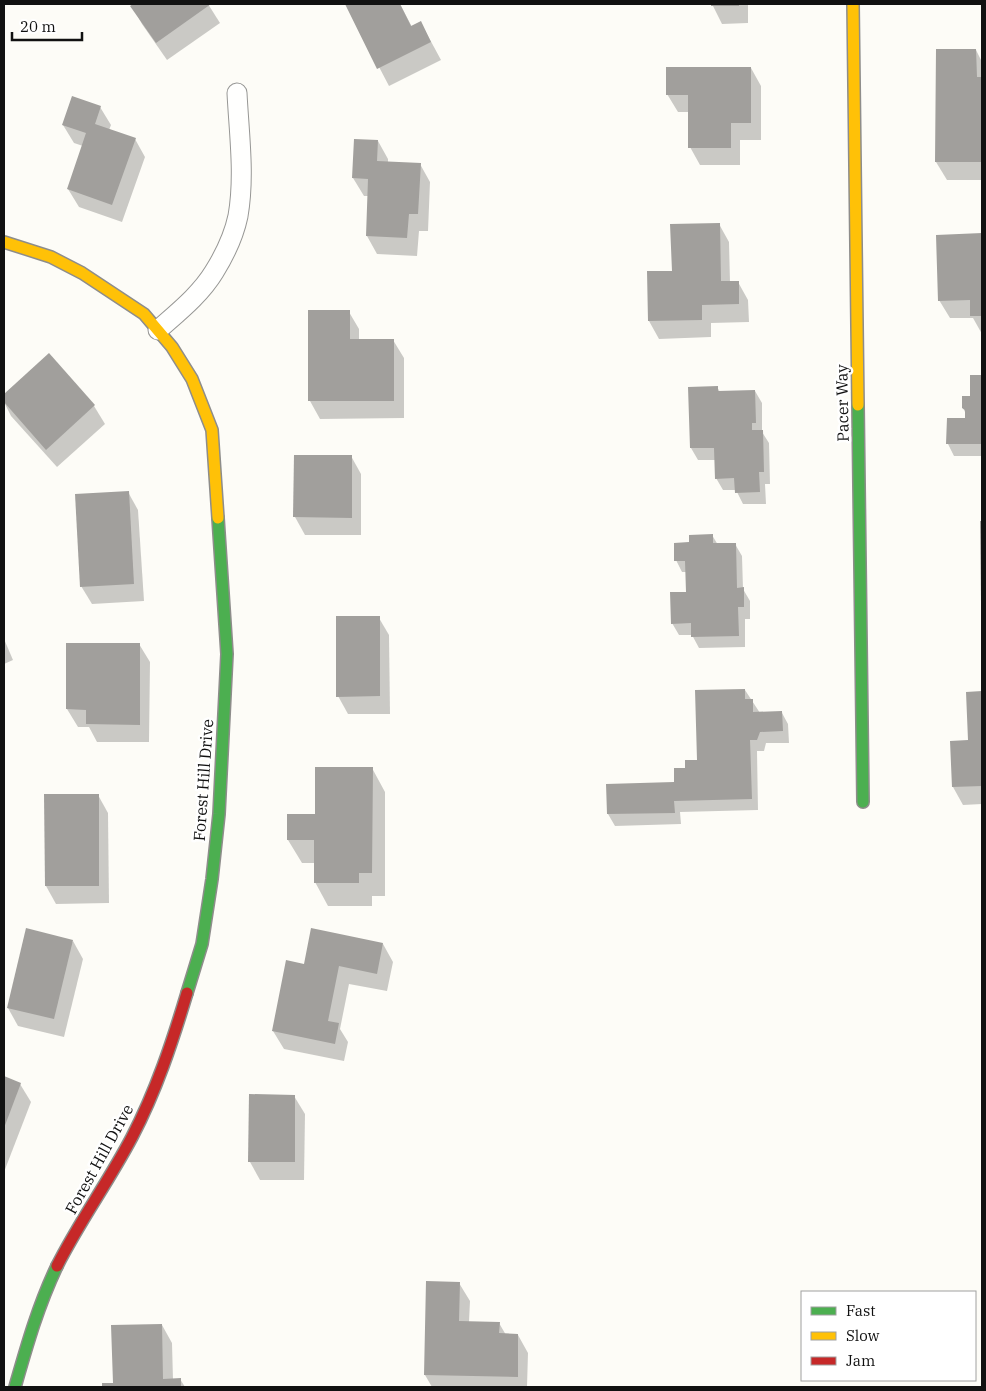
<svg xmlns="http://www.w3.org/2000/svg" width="986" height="1391" viewBox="0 0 986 1391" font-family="'IBM Plex Serif',serif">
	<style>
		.shadow { fill: #0003 }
		.building { fill: #a19f9c }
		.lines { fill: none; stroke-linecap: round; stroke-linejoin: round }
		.street-casing { stroke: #979795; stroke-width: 21 }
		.fast-casing { stroke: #8e8d8b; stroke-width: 14 }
		.slow-casing { stroke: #8e8d8b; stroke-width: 14 }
		.jam-casing { stroke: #8e8d8b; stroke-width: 14 }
		.street { stroke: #fffffe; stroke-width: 19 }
		.fast { stroke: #4caf50; stroke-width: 11 }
		.slow { stroke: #ffc107; stroke-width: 11 }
		.jam { stroke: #c62828; stroke-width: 11 }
		.labels { text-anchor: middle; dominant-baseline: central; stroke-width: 5; stroke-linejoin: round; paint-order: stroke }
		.street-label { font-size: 16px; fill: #111; stroke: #fff }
	</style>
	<rect width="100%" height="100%" fill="#fdfcf7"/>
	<g class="shadow">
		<path d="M 135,4 L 208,4 L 220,23 L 167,60 L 142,24 L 132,6 Z"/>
		<path d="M 346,4 L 400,4 L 412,27 L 421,23 L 441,60 L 389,86 Z"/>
		<path d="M 712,4 L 748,4 L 748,23 L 722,24 Z"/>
		<path d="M 976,50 L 982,62 L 982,180 L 947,180 L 936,162 Z"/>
		<path d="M 751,68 L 761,86 L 761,140 L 740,140 L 740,165 L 700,165 L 690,147 L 690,112 L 678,112 L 667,94 Z"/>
		<path d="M 100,107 L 111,125 L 109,130 L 135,139 L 145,157 L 122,222 L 79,207 L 68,189 L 83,146 L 74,143 L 63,125 Z"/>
		<path d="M 378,141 L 388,159 L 388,163 L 420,164 L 430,182 L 428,231 L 419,231 L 417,256 L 377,254 L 367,236 L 369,196 L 364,196 L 353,178 Z"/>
		<path d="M 719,224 L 729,242 L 730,282 L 738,282 L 748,300 L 749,322 L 711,323 L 711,337 L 659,339 L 649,321 L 673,272 Z"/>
		<path d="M 982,234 L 982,334 L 973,318 L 950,318 L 939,300 L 937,236 Z"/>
		<path d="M 349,312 L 359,329 L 359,340 L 393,340 L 404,358 L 404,418 L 320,419 L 310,401 Z"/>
		<path d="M 48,355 L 94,406 L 105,424 L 57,467 L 11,416 L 4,402 L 4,395 Z"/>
		<path d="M 971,377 L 982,377 L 982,456 L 954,456 L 948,444 L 948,419 L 966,419 L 966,414 L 963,408 L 971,397 Z"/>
		<path d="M 717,387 L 720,392 L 755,391 L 762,403 L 762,432 L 769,443 L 770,484 L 765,484 L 766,504 L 743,504 L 736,490 L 723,490 L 716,478 L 716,460 L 698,460 L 691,448 Z"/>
		<path d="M 351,456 L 361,474 L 361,535 L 305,535 L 295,517 Z"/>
		<path d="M 128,492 L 138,510 L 144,601 L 92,604 L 81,586 Z"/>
		<path d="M 981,522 L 982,522 L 982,627 Z"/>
		<path d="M 712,535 L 718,545 L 735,544 L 742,556 L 743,589 L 750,601 L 750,619 L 745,619 L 745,647 L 699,648 L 692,635 L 679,635 L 672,623 L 687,593 L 686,572 L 682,572 L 676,560 L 690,543 Z"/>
		<path d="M 379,618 L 389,635 L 390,714 L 348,714 L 338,696 Z"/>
		<path d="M 4,639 L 13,660 L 4,664 Z"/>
		<path d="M 68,644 L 139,644 L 150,662 L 149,742 L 97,742 L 89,727 L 78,727 L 67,709 Z"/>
		<path d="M 745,690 L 760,713 L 782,713 L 788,724 L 789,743 L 766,743 L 764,751 L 757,751 L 758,810 L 680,812 L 681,824 L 615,826 L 608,814 L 676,783 L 686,769 L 698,761 Z"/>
		<path d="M 967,693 L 982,693 L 982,804 L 963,805 L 953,787 L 969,741 Z"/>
		<path d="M 372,768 L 385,792 L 385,896 L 372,896 L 372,906 L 328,906 L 315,882 L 315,863 L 302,863 L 288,840 Z"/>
		<path d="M 98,795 L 108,813 L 109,903 L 56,904 L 46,886 Z"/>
		<path d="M 73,941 L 83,959 L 64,1037 L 18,1026 L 8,1008 Z"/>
		<path d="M 383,944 L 393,962 L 387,991 L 349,984 L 340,1029 L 348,1042 L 344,1061 L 284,1049 L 273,1031 L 305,965 Z"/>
		<path d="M 4,1077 L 20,1084 L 31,1102 L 4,1172 Z"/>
		<path d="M 294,1096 L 305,1114 L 304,1180 L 260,1180 L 250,1162 Z"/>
		<path d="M 459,1283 L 470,1301 L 469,1322 L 499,1323 L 506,1335 L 518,1335 L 528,1353 L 527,1387 L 432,1387 L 425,1375 Z"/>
		<path d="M 162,1325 L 172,1343 L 173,1380 L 180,1379 L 185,1387 L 103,1387 L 103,1385 L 114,1384 Z"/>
	</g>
	<g class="building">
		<path d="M 133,4 L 211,4 L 156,43 L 130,6 Z"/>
		<path d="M 345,4 L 400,4 L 411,26 L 421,21 L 431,42 L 377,69 Z"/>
		<rect x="711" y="4" width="28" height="2"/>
		<path d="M 936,49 L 976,49 L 977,77 L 982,77 L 982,162 L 935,162 Z"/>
		<path d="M 666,67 L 751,67 L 751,123 L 731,123 L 731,148 L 688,148 L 688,95 L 666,95 Z"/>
		<path d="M 72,96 L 101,106 L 95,124 L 136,138 L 112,205 L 67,189 L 86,133 L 62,125 Z"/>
		<path d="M 354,139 L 378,140 L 377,161 L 421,163 L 418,214 L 409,214 L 407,238 L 366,236 L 368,179 L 352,178 Z"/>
		<path d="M 720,223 L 721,281 L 739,281 L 739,304 L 702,305 L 702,320 L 648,321 L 647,271 L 672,271 L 670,224 Z"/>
		<path d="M 982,233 L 982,316 L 970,316 L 970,300 L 938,301 L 936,235 Z"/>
		<path d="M 308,310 L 350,310 L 350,339 L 394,339 L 394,401 L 308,401 Z"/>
		<path d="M 49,353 L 95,405 L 46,450 L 4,402 L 4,394 Z"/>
		<path d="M 970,375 L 982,375 L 982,444 L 946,444 L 947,418 L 965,418 L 965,410 L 962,408 L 962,396 L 970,396 Z"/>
		<path d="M 718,386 L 718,391 L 755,390 L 756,423 L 752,423 L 752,430 L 763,430 L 764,472 L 759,472 L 760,492 L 735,493 L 734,478 L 715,479 L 714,448 L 690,448 L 688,387 Z"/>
		<path d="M 294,455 L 352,455 L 352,518 L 293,517 Z"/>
		<path d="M 129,491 L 134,584 L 80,587 L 75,494 Z"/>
		<path d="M 980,521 L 982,521 L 982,603 L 981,603 Z"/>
		<path d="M 713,534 L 713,543 L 736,543 L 737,588 L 744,587 L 744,607 L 738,607 L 739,636 L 691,637 L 691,623 L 671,624 L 670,592 L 686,592 L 685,561 L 674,561 L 674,543 L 689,542 L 689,535 Z"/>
		<path d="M 336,616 L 380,616 L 380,696 L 336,697 Z"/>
		<path d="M 66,643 L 140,643 L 140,725 L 86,724 L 86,710 L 66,709 Z"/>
		<path d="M 745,689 L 745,699 L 753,699 L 753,712 L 782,711 L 783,731 L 760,732 L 757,740 L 750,740 L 752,799 L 674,801 L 675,813 L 607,814 L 606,784 L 674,782 L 674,768 L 685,768 L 685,760 L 697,760 L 695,690 Z"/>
		<path d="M 982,691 L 982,786 L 952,787 L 950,741 L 968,740 L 966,692 Z"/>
		<path d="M 315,767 L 373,767 L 372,873 L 359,873 L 359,883 L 314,883 L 314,840 L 287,840 L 287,814 L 315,814 Z"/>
		<path d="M 44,794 L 99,794 L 99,886 L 45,886 Z"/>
		<path d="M 26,928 L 73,940 L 54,1019 L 7,1008 Z"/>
		<path d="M 311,928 L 383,943 L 377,974 L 339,966 L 328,1021 L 339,1023 L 335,1044 L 272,1031 L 286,960 L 304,964 Z"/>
		<path d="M 4,1076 L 21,1083 L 4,1128 Z"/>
		<path d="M 249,1094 L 295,1095 L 295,1162 L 248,1162 Z"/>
		<path d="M 426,1281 L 460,1282 L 459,1321 L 500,1322 L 499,1333 L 518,1334 L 518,1377 L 424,1375 Z"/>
		<path d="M 162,1324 L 163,1379 L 181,1378 L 181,1387 L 102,1387 L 102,1383 L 113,1383 L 111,1325 Z"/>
	</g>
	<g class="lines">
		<defs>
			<path id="street" d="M 158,330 C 177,313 200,295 214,272 C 224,256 234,235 238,216 C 245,176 239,133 237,93"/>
			<g id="fast">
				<path d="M 858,405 L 863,802"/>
				<path d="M 187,993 L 202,944 L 212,879 L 219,814 L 227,654 L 218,518"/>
				<path d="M 15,1387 C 27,1345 38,1306 57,1266"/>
			</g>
			<g id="slow">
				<path d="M 853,4 L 858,405"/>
				<path d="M 4,242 L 51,257 L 82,273 L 144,314 L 172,347 L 192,379 L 212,430 L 218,518"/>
			</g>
			<path id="jam" d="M 57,1266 C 79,1222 109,1181 132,1137 C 156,1091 172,1043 187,993"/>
		</defs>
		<use href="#street" class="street-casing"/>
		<use href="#fast" class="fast-casing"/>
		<use href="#slow" class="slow-casing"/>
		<use href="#jam" class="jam-casing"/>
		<use href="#street" class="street"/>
		<use href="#fast" class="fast"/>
		<use href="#slow" class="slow"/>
		<use href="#jam" class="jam"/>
	</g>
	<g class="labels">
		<g class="street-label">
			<text transform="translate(842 403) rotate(-91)">Pacer Way</text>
			<text transform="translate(203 780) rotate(-86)">Forest Hill Drive</text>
			<text transform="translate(99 1159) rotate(-61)">Forest Hill Drive</text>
		</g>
	</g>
	<rect width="986" height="1391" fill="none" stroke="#111111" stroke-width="10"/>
	<rect x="801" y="1291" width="175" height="90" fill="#ffffff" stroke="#a0a0a0"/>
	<rect x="811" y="1307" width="25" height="8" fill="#4caf50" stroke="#a0a0a0"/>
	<text x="846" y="1316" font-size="15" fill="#111111">Fast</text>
	<rect x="811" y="1332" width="25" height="8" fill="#ffc107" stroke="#a0a0a0"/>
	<text x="846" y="1341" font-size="15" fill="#111111">Slow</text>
	<rect x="811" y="1357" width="25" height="8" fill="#c62828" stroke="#a0a0a0"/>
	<text x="846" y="1366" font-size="15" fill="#111111">Jam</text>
	<path d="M12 32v8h70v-8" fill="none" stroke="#111111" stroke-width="2.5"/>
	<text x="20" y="32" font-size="15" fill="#111111" stroke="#ffffff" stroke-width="4" paint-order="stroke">20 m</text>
</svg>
